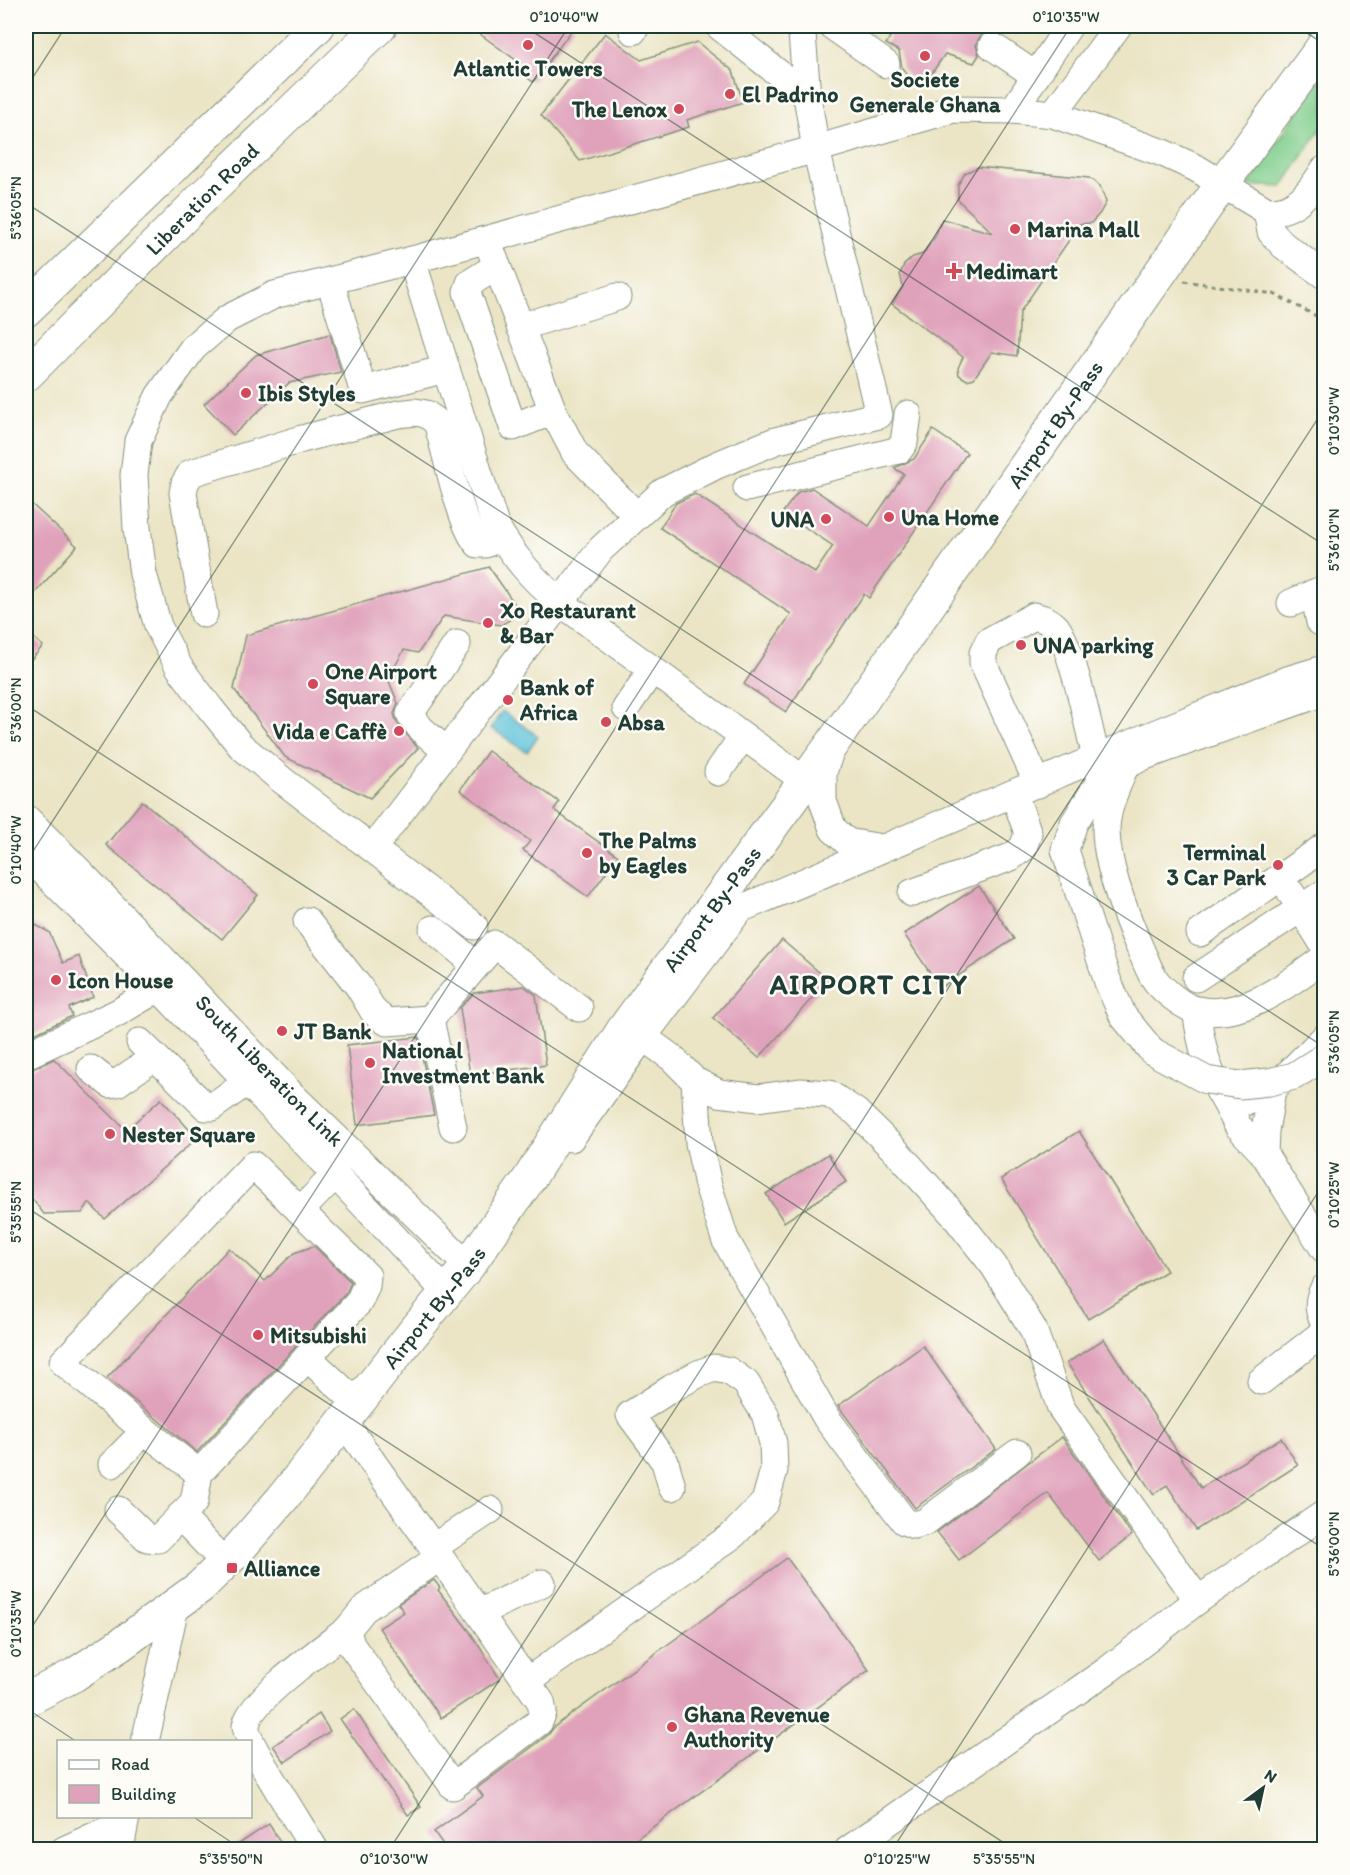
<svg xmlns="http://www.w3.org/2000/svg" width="1350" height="1875" viewBox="0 0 1350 1875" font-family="Itim,sans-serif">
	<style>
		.green { fill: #80ce8d; stroke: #508660; stroke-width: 1.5 }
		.water { fill: #5cc2da; stroke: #3e8087; stroke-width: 1.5 }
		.building { fill: #e0a2bb }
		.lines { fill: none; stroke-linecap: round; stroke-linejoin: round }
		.minor-casing { stroke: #85917d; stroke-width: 29 }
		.major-casing { stroke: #85917d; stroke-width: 35 }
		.highway-casing { stroke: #85917d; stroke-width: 35 }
		.path { stroke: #85917d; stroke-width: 3; stroke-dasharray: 4.5 4.5; stroke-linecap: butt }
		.minor { stroke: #fff; stroke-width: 27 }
		.major { stroke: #fff; stroke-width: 33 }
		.highway { stroke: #fff; stroke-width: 33 }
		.minor-bridge-casing { stroke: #85917d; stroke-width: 29; stroke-linecap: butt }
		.minor-bridge { stroke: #fff; stroke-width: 27 }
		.ticks { fill: none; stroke: #1f3d34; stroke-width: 1.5; stroke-opacity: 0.45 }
		.poi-dot { fill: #d1495b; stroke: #fdfcf7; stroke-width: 2 }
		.labels { text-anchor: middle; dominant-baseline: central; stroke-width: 5; stroke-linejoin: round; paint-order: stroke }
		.poi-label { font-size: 22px; font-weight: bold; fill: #1f3d34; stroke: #fdfcf7; text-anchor: start }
		.street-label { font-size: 22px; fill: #1f3d34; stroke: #fdfcf7 }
		.district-label { font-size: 28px; font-weight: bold; letter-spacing: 1.5px; fill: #1f3d34; stroke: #fdfcf7 }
		.neatline { fill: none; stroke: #1f3d34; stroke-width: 2 }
		.ticks-label { font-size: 15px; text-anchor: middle; fill: #1f3d34 }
	</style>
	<rect width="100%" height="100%" fill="#fdfcf7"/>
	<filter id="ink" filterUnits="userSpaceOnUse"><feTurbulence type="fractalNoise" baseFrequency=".0167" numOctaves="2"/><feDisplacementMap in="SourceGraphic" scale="12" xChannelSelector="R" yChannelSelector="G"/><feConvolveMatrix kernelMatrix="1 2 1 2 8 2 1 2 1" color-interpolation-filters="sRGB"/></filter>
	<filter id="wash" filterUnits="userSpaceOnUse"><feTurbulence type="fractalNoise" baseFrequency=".008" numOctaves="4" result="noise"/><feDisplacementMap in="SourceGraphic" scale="24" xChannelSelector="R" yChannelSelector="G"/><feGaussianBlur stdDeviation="1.35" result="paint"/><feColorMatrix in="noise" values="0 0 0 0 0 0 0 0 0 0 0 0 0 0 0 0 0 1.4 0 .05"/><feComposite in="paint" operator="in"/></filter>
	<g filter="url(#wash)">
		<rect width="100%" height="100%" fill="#ebe5c6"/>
		<path class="green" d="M 1324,74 L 1324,124 L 1282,187 L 1248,185 Z"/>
		<path class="water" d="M 502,711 L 538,736 L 527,752 L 491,728 Z"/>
		<g id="blocks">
			<g class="building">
				<path d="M 469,26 L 575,26 L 533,82 L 516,69 L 520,63 Z"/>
				<path d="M 871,26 L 999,26 L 995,31 L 986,32 L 979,38 L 976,45 L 979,55 L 974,63 L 945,54 L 929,77 L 918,80 L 910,78 L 902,68 L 899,51 L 886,44 L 890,37 Z"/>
				<path d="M 605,33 L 641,60 L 697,42 L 733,71 L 743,102 L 687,120 L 689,127 L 580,161 L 541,115 Z"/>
				<path d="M 978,167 L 1089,178 L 1100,186 L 1106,202 L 1100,213 L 1091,223 L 1080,224 L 1020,312 L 1017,356 L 992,352 L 974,378 L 967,380 L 959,375 L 958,368 L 963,357 L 892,304 L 903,287 L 900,274 L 904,265 L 913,257 L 923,254 L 935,237 L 942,219 L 993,233 L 958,200 L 958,185 L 965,173 Z"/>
				<path d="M 330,334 L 341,372 L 289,383 L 233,435 L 204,404 L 256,355 Z"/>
				<path d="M 933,430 L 967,453 L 869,598 L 864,594 L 786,712 L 744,684 L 791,614 L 660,528 L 676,503 L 695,494 L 815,573 L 833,546 L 783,512 L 798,492 L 812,488 L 869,526 L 904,474 L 894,468 L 914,459 Z"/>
				<path d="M 26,499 L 77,546 L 26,603 Z"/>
				<path d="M 489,567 L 521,613 L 501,625 L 444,616 L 418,653 L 404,650 L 388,679 L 398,703 L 394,714 L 397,723 L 418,748 L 370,798 L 285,757 L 234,689 L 246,635 Z"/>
				<path d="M 26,631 L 43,646 L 26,665 Z"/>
				<path d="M 488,751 L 559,802 L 554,810 L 618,856 L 588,897 L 523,850 L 530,841 L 460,790 Z"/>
				<path d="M 142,801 L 258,895 L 222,939 L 106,845 Z"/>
				<path d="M 979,886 L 1014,939 L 940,988 L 904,934 Z"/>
				<path d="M 26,920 L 49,932 L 63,963 L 79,956 L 93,997 L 69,1008 L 72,1016 L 26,1038 Z"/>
				<path d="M 782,940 L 828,980 L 759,1058 L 713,1018 Z"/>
				<path d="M 524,986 L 536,995 L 546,1065 L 470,1075 L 460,1008 L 474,993 Z"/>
				<path d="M 418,1037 L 434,1115 L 357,1125 L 347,1045 Z"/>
				<path d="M 54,1059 L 126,1130 L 161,1099 L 197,1138 L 105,1219 L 89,1203 L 82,1213 L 44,1214 L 26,1191 L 26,1074 L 30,1070 Z"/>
				<path d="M 1079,1131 L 1167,1271 L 1088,1319 L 1001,1179 Z"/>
				<path d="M 828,1154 L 846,1182 L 784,1222 L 766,1194 Z"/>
				<path d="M 314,1246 L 351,1282 L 346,1293 L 197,1452 L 107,1378 L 229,1248 L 265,1281 L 294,1253 Z"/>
				<path d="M 1104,1339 L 1201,1488 L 1281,1438 L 1298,1465 L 1196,1530 L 1167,1485 L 1153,1494 L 1067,1363 Z"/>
				<path d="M 923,1346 L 996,1449 L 915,1508 L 838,1406 Z"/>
				<path d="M 1062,1437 L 1132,1535 L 1099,1561 L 1048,1493 L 959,1560 L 937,1532 Z"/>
				<path d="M 787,1558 L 869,1670 L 621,1850 L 447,1850 L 434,1832 L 483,1796 L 477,1788 L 548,1735 L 554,1727 Z"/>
				<path d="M 434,1580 L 440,1588 L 438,1590 L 470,1632 L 500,1679 L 441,1718 L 379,1628 L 404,1612 L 398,1604 Z"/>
				<path d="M 354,1709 L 421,1807 L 408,1815 L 340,1719 Z"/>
				<path d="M 319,1714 L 330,1731 L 285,1762 L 273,1746 Z"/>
				<path d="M 269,1824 L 285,1850 L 230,1850 Z"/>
			</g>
		</g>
	</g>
	<g filter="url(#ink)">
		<use href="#blocks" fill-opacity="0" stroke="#85917d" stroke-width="1.5"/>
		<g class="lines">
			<defs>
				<g id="minor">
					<path d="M 719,26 L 807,96"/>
					<path d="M 832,26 L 886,64"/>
					<path d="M 633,31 L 636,26"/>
					<path d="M 992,46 L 1036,76"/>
					<path d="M 1013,110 L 1069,26"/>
					<path d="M 1053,114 L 1118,26"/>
					<path d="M 1267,211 L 1271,232 L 1283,245 L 1324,275"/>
					<path d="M 487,240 L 553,411 L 575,453 L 637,516"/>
					<path d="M 412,260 L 495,525 C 514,557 531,578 560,602 L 805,781"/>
					<path d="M 497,266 L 470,283 L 467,292 L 513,427 L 553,411"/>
					<path d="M 330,281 L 363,390 L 446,369"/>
					<path d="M 520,327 L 617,297"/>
					<path d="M 747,488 L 899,450 L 904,443 L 908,414"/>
					<path d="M 1314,593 L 1320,622"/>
					<path d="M 1291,603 L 1324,589"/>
					<path d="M 204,614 L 183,493 L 185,483 L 191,473 L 302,439 L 398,414 L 415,412 L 426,414 L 437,422 C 446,450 460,525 478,544 L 485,544 L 502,537"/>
					<path d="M 626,708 L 652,670"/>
					<path d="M 831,749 L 823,772 L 823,801 L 833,829 L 847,842 L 882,848"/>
					<path d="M 446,751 L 421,729 L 410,714 L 457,644"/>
					<path d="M 1125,766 C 1117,787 1106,808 1106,831 C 1107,869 1127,919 1142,953 C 1146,961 1149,971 1154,978 C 1161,989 1184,1008 1197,1010 C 1244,1020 1290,983 1324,958"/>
					<path d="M 718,772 L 743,736"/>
					<path d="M 1038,784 L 983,663 L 983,653 L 989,641 L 1034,616 C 1042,618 1049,620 1055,626 C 1071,641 1090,733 1096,758"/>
					<path id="s1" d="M 26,818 L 82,874 L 293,1096 L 468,1266"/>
					<path d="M 373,848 L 601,549 L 663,492 L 717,465 L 775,441 L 879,415 L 816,149 L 807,96 L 802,34 L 804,26"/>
					<path d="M 26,854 L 159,988 L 446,1292"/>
					<path d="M 912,893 L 1011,857 L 1023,848 L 1028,833 L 1014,794"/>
					<path d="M 1291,893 L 1324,945"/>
					<path d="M 307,921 L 359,987 L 374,1012 L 387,1022 L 430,1019 L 453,1127"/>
					<path d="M 474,926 L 282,780 L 241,746 L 210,708 L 179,667 L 158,626 L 143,574 L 137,528 L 134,475 L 138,441 L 159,396 L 193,348 L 227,319 L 274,295 L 412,260 L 816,149 L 953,109 L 1013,110 L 1053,114 L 1163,153 L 1196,168 L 1267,211 C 1295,213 1310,192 1324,170"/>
					<path d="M 433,929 L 476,965"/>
					<path d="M 1200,933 L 1324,847"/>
					<path d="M 1196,978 L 1324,893"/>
					<path d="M 1196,1010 C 1201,1043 1207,1073 1225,1101 C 1245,1104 1255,1101 1272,1090 L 1324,1038"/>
					<path d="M 430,1019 L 495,944 L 579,1008"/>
					<path d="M 626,1031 L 643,1037 L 672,1058 L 695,1081 L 719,1093 L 758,1098 L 800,1092 L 829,1094 L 856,1112 L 897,1152 L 953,1214 L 994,1266 L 1033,1329 L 1061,1408 L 1198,1600"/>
					<path d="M 140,1042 L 206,1107 L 212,1107 L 248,1081"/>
					<path d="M 1152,1051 L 1123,1016 L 1108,982 L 1065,850 L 1074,823 L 1097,786 L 1125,766 L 1142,757 L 1324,692"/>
					<path d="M 26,1055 L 117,1013 L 159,988"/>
					<path d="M 91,1069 L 110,1084 L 117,1083 L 155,1057"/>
					<path d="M 695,1081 L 699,1143 L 708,1185 L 725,1239 L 827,1419 L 904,1521 L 914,1525 L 925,1522 L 1017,1453"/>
					<path d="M 1225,1101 L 1238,1126 L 1264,1154 L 1324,1249"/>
					<path d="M 571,1138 L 643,1037 L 740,909 L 1139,740 L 1284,681 L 1324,669"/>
					<path d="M 1264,1154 L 1265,1131 L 1272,1090"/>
					<path d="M 300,1211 L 336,1174"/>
					<path d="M 1324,1288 C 1318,1300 1317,1309 1324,1322"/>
					<path d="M 307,1357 L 358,1404"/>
					<path d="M 1261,1381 L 1324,1332"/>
					<path d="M 344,1422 L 440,1557 L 364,1609 L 347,1630 L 351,1645 L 453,1786 L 539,1722 L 543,1712 L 541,1702 L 440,1557"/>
					<path d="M 112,1464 L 145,1431"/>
					<path d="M 118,1510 L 147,1538 L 158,1539 L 194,1502 L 199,1473 L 359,1302 L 366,1286 L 367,1276 L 253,1165 L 63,1362 L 145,1431 L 199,1473"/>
					<path d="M 180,1516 L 225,1563"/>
					<path d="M 434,1547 L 490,1510"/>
					<path d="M 479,1613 L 542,1583"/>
					<path d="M 526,1682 L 733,1535 L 765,1502 L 774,1470 L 773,1443 L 765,1414 L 746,1383 L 729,1371 L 714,1368 L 698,1374 L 672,1388 L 630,1415 L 665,1462 L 672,1487"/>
					<path d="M 145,1742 L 175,1607"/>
					<path d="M 64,1850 L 125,1822"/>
					<path d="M 120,1850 L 126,1816"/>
					<path d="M 315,1850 C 304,1831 245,1741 246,1726 C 249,1700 325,1647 347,1630"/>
					<path d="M 848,1850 L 1109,1669 L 1198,1600 L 1324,1514"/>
				</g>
				<g id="major">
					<path id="s2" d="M 26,1700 L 74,1675 L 120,1645 L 200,1587 L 236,1552 L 282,1499 L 413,1333 L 468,1266 L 529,1179 L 623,1030 L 832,744 L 1222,184 L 1324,45"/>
				</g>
				<g id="highway">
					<path d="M 26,310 L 318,26"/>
					<path id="s3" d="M 26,375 L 212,188 L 380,26"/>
				</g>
			</defs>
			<use href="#minor" class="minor-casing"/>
			<use href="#major" class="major-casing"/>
			<use href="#highway" class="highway-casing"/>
			<path class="path" d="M 1184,281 L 1274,294 L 1324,320"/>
			<use href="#minor" class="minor"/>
			<use href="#major" class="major"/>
			<use href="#highway" class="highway"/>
			<defs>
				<path id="minor-bridge" d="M 1152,1051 L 1206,1080 L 1240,1085 L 1269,1082 L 1294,1076 L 1324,1057"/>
			</defs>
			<use href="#minor-bridge" class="minor-bridge-casing"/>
			<use href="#minor-bridge" class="minor-bridge"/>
		</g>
	</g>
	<path class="ticks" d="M 524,26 L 1324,545M 1296,26 L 1324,44M 26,88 L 66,26M 26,203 L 1324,1047M 26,705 L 1324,1549M 26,862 L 569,26M 26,1207 L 1015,1850M 26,1636 L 1071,26M 26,1708 L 77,1742M 192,1816 L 243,1850M 389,1850 L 1324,409M 892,1850 L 1324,1183"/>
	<g class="poi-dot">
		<circle cx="528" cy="45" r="6"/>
		<circle cx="925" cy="56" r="6"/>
		<circle cx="730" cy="94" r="6"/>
		<circle cx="679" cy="109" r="6"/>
		<circle cx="1015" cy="229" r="6"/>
		<path d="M951 262h6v6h6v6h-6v6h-6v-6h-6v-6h6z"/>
		<circle cx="246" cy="393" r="6"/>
		<circle cx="889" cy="517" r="6"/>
		<circle cx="826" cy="519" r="6"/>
		<circle cx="488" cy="623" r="6"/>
		<circle cx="1021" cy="645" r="6"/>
		<circle cx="313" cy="684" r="6"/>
		<circle cx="508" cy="700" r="6"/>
		<circle cx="606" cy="722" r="6"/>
		<circle cx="399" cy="731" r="6"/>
		<circle cx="587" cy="853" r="6"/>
		<circle cx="1278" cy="865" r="6"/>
		<circle cx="56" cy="980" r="6"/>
		<circle cx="282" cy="1031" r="6"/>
		<circle cx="370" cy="1063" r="6"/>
		<circle cx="110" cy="1134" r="6"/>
		<circle cx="258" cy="1335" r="6"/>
		<rect x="226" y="1562" width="12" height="12" rx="3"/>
		<circle cx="672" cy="1727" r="6"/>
	</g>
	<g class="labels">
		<g class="poi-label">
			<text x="528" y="68" text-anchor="middle">Atlantic Towers</text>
			<text x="925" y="79" text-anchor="middle">Societe<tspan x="925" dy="25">Generale Ghana</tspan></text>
			<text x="742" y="94">El Padrino</text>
			<text x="667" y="109" text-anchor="end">The Lenox</text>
			<text x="1027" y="229">Marina Mall</text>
			<text x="966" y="271">Medimart</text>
			<text x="258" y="393">Ibis Styles</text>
			<text x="901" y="517">Una Home</text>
			<text x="814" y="519" text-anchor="end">UNA</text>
			<text x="500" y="610">Xo Restaurant<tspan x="500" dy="25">&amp; Bar</tspan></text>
			<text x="1033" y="645">UNA parking</text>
			<text x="325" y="671">One Airport<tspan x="325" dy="25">Square</tspan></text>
			<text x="520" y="687">Bank of<tspan x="520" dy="25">Africa</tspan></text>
			<text x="618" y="722">Absa</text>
			<text x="387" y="731" text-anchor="end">Vida e Caffè</text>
			<text x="599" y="840">The Palms<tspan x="599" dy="25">by Eagles</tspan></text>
			<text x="1266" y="852" text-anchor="end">Terminal<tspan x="1266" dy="25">3 Car Park</tspan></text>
			<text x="68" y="980">Icon House</text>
			<text x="294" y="1031">JT Bank</text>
			<text x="382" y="1050">National<tspan x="382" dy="25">Investment Bank</tspan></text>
			<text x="122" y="1134">Nester Square</text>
			<text x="270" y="1335">Mitsubishi</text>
			<text x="244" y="1568">Alliance</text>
			<text x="684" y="1714">Ghana Revenue<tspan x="684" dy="25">Authority</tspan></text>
		</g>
		<g class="street-label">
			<text stroke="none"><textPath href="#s3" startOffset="249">Liberation Road</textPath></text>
			<text stroke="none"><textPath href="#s2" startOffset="1653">Airport By-Pass</textPath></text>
			<text stroke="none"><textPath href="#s2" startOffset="1059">Airport By-Pass</textPath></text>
			<text stroke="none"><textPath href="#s1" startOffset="351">South Liberation Link</textPath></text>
			<text stroke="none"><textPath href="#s2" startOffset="573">Airport By-Pass</textPath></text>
		</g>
		<g class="district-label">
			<text x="869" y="984">AIRPORT CITY</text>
		</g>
	</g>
	<rect width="1350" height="1875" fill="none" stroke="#fdfcf7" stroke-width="66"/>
	<rect x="57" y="1740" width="195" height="78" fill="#fdfcf7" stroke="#a4b0a9" stroke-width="1.5"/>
	<rect x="69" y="1760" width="30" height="9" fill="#ffffff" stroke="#a4b0a9" stroke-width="1.5"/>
	<text x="111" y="1770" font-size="18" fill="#1f3d34">Road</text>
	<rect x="69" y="1785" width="30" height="18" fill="#e0a2bb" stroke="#a4b0a9" stroke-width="1.5"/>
	<text x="111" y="1800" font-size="18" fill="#1f3d34">Building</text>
	<g transform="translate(1263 1788) rotate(33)" stroke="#fdfcf7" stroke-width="4.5" paint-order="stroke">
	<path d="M0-4.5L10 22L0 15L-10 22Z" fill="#1f3d34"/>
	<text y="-9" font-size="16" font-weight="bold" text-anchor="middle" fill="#1f3d34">N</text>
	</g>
	<rect x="33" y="33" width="1284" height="1809" class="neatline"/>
	<g class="ticks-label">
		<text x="564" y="22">0°10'40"W</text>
		<text x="1066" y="22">0°10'35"W</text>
		<text transform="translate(16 208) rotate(-90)" y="5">5°36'05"N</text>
		<text transform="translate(1334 421) rotate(-90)" y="5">0°10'30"W</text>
		<text transform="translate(1334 540) rotate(-90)" y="5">5°36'10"N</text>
		<text transform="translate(16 710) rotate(-90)" y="5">5°36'00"N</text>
		<text transform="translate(16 850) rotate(-90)" y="5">0°10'40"W</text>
		<text transform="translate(1334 1042) rotate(-90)" y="5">5°36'05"N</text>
		<text transform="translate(1334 1195) rotate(-90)" y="5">0°10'25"W</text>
		<text transform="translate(16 1212) rotate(-90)" y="5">5°35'55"N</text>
		<text transform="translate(1334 1544) rotate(-90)" y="5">5°36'00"N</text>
		<text transform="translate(16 1624) rotate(-90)" y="5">0°10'35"W</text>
		<text x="231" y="1864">5°35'50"N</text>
		<text x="394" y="1864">0°10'30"W</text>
		<text x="897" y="1864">0°10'25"W</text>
		<text x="1004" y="1864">5°35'55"N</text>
	</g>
</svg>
